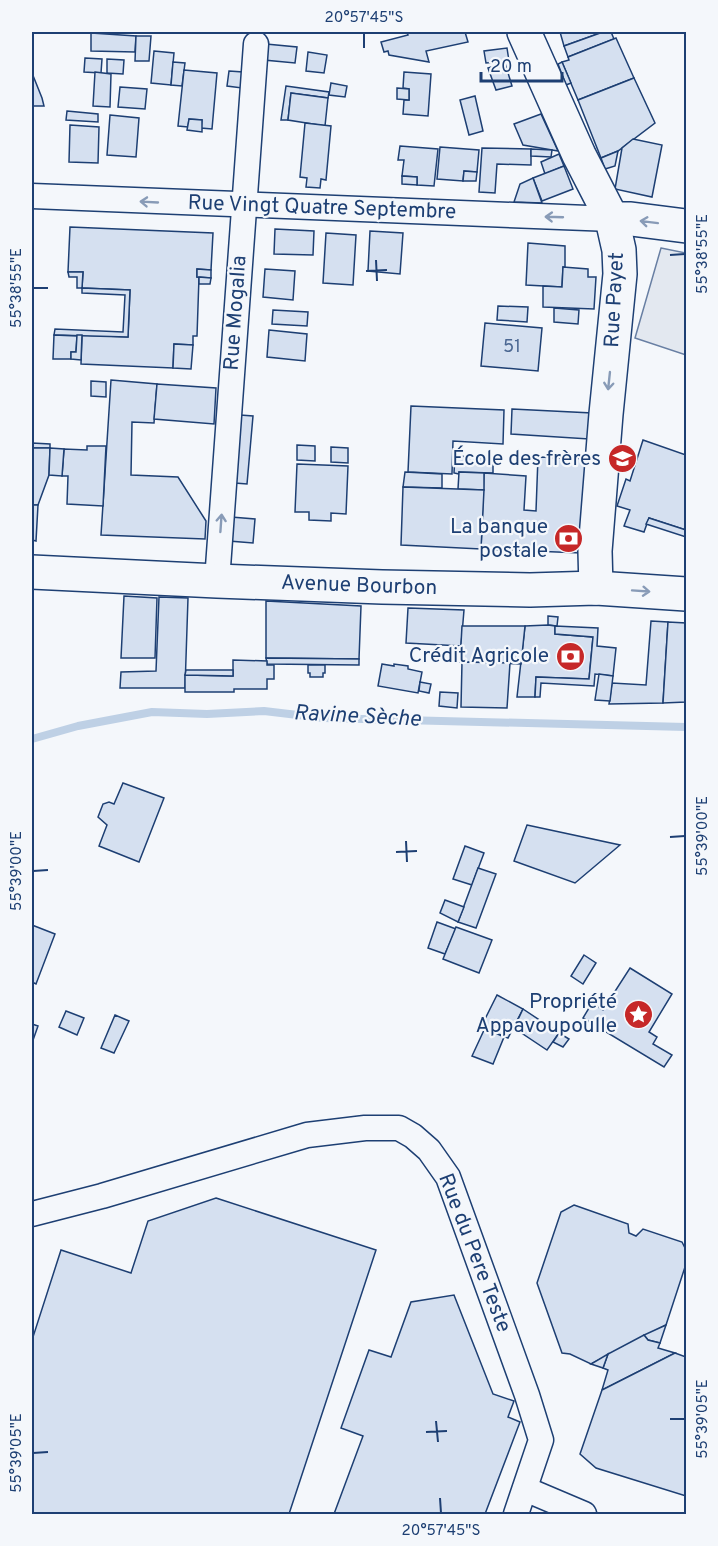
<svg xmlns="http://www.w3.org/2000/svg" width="718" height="1546" viewBox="0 0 718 1546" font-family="Overpass,sans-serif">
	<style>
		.parking { fill: #e3e8f0; stroke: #687fa3; stroke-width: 1.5 }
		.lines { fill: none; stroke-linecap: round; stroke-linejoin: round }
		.stream { stroke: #bed0e5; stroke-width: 8 }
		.building { fill: #d5e0f0; stroke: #1d3f73; stroke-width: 1.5 }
		.street-casing { stroke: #1d3f73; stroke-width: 27 }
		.secondary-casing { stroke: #1d3f73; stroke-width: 36 }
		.street { stroke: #f4f7fb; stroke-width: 24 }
		.secondary { stroke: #f4f7fb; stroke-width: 33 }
		.oneway { stroke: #889bb7 }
		.ticks { fill: none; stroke: #1d3f73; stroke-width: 2 }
		.labels { text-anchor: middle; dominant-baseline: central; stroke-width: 4.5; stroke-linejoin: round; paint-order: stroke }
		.number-label { font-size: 18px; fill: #4b6792 }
		.street-label { font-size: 21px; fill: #1d3f73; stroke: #f4f7fb }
		.poi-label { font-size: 21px; fill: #1d3f73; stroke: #f4f7fb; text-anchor: end }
		.water-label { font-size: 22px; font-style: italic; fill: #1d3f73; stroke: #f4f7fb }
		.neatline { fill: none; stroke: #1d3f73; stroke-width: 2 }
		.ticks-label { font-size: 15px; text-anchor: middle; fill: #1d3f73 }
	</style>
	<rect width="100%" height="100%" fill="#f4f7fb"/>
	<path class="parking" d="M 661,248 L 686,253 L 686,355 L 635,338 Z"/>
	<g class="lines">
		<path class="stream" d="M 32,739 L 78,726 L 152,712 L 207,714 L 264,711 L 323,718 L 686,727"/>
	</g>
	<g class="building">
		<path d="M 407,32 L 465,32 L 468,42 L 426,51 L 429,62 L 389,55 L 388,51 L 384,52 L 381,42 L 408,35 Z"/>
		<path d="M 560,32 L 603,32 L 564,46 Z"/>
		<path d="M 603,32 L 611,32 L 614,39 L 568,57 L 564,46 Z"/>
		<path d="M 91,33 L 136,36 L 135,52 L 91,51 Z"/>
		<path d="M 136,36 L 151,36 L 149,61 L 135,61 Z"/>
		<path d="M 616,38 L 634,78 L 578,100 L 562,62 L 569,60 L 568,57 Z"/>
		<path d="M 266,44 L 297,47 L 295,63 L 264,60 Z"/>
		<path d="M 507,48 L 509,61 L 486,63 L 484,51 Z"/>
		<path d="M 154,51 L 174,53 L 171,85 L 151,83 Z"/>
		<path d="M 308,52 L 327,55 L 324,73 L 306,71 Z"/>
		<path d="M 85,58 L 102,59 L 101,73 L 84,72 Z"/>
		<path d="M 107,59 L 124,60 L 123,74 L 107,73 Z"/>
		<path d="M 173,62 L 185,63 L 182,86 L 171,85 Z"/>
		<path d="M 562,62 L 571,83 L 566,85 L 558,64 Z"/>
		<path d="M 505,63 L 512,86 L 496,90 L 488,68 Z"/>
		<path d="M 184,70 L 217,73 L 212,129 L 201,128 L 202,120 L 189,119 L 188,127 L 178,126 Z"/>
		<path d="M 229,71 L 243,72 L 242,88 L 227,86 Z"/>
		<path d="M 95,72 L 111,74 L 110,107 L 93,106 Z"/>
		<path d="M 404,72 L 431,74 L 428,116 L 403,114 L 404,100 L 409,100 L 409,89 L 403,88 Z"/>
		<path d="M 32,73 L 42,98 L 44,106 L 32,106 Z"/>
		<path d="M 634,78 L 655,123 L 618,151 L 601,158 L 578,100 Z"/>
		<path d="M 331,83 L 347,86 L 345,97 L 329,95 Z"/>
		<path d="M 286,86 L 329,92 L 328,98 L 291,93 L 288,120 L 281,120 Z"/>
		<path d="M 120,87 L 147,89 L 145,109 L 118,107 Z"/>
		<path d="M 397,88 L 409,89 L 409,100 L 397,99 Z"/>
		<path d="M 291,93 L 328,98 L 325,126 L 288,120 Z"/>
		<path d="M 475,96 L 483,131 L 469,135 L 460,100 Z"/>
		<path d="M 67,111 L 98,114 L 98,122 L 66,120 Z"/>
		<path d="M 541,114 L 558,151 L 523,145 L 514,124 Z"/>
		<path d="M 110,115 L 139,118 L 136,157 L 107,155 Z"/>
		<path d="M 189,119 L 202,120 L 202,132 L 187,130 Z"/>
		<path d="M 305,123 L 331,126 L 326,180 L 321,179 L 320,188 L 306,187 L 307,178 L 300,177 Z"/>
		<path d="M 70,125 L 99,127 L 98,163 L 69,162 Z"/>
		<path d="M 633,139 L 662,145 L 652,197 L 615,189 L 622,148 Z"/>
		<path d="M 400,146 L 438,149 L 434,186 L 417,185 L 417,177 L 402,176 L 404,160 L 398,160 Z"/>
		<path d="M 440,147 L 479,150 L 477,172 L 464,171 L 463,181 L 437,179 Z"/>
		<path d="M 482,148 L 531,149 L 531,165 L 497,164 L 495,193 L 479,192 Z"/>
		<path d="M 531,149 L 552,150 L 551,157 L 531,156 Z"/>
		<path d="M 618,151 L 615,166 L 605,169 L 601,158 Z"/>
		<path d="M 559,154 L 564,166 L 545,174 L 541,162 Z"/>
		<path d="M 564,166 L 573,189 L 542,201 L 533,178 Z"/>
		<path d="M 464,171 L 477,172 L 476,181 L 463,181 Z"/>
		<path d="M 402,176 L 417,177 L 417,185 L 402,184 Z"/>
		<path d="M 533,178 L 542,203 L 514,202 L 520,184 Z"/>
		<path d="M 70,227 L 213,233 L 211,270 L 197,269 L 197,277 L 199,277 L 197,336 L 193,336 L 193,345 L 174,344 L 173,368 L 81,364 L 82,335 L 128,337 L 130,290 L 82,288 L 83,272 L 68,272 Z"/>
		<path d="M 275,229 L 314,231 L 313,255 L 274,254 Z"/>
		<path d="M 370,231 L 403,233 L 400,274 L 368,271 Z"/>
		<path d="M 326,233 L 356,235 L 353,285 L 323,283 Z"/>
		<path d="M 528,243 L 565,246 L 565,267 L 563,267 L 562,287 L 526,285 Z"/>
		<path d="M 563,267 L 588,269 L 588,277 L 596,277 L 594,309 L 543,307 L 543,286 L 562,287 Z"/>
		<path d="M 197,269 L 211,270 L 211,278 L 197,277 Z"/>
		<path d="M 265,269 L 295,271 L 293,300 L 263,297 Z"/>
		<path d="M 68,272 L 83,272 L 82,288 L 77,288 L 77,277 L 69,277 Z"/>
		<path d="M 199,277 L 211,278 L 210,284 L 199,284 Z"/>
		<path d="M 82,288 L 130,290 L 128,337 L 54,335 L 55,329 L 123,332 L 125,295 L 82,293 Z"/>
		<path d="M 498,306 L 528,307 L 527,322 L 497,320 Z"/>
		<path d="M 554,308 L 579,310 L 578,324 L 554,322 Z"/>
		<path d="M 273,310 L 308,312 L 307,326 L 272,324 Z"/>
		<path d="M 485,323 L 542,328 L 538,371 L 481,366 Z"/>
		<path d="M 269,330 L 307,334 L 305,361 L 267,357 Z"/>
		<path d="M 54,335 L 77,336 L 76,352 L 71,352 L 71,359 L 53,359 Z"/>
		<path d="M 77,335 L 82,335 L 81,360 L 71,359 L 71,352 L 76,352 Z"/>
		<path d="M 174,344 L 193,345 L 191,369 L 173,368 Z"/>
		<path d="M 111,380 L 157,384 L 154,423 L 132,422 L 131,475 L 178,477 L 206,521 L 205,539 L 101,535 Z"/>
		<path d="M 91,381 L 106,382 L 106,397 L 91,396 Z"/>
		<path d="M 157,384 L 216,388 L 214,424 L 154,419 Z"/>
		<path d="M 411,406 L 504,410 L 503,444 L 453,441 L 452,474 L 408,472 Z"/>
		<path d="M 512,409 L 592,413 L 589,439 L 511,434 Z"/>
		<path d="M 240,415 L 253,416 L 247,484 L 235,483 Z"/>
		<path d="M 643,440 L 686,455 L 686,530 L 649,518 L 644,532 L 624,526 L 630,510 L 617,506 L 626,479 L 630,481 Z"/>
		<path d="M 32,443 L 50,444 L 50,448 L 32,448 Z"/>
		<path d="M 297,445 L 315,446 L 315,461 L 297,460 Z"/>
		<path d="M 87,446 L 106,446 L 103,506 L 67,504 L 68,476 L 62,476 L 64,449 L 87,450 Z"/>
		<path d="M 331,447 L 348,448 L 348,463 L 331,462 Z"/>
		<path d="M 32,448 L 50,448 L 49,475 L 38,505 L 32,505 Z"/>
		<path d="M 50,448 L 64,449 L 62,476 L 49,475 Z"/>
		<path d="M 455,456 L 493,458 L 493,473 L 459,472 L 459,474 L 454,473 Z"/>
		<path d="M 538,457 L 588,459 L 581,553 L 481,549 L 484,473 L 526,476 L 524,510 L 536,511 Z"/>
		<path d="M 297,464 L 348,466 L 346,514 L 331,513 L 331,521 L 309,520 L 309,512 L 295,512 Z"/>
		<path d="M 405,472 L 442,474 L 442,488 L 403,487 Z"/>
		<path d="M 459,472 L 484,473 L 484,490 L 458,489 Z"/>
		<path d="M 403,487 L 484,490 L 481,549 L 401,545 Z"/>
		<path d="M 32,505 L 38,505 L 36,541 L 32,540 Z"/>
		<path d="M 231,517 L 255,519 L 253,543 L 229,541 Z"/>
		<path d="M 649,518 L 686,530 L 686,537 L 646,524 Z"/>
		<path d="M 124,596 L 157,598 L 155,658 L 121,658 Z"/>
		<path d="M 159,597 L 188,598 L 185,688 L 120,688 L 121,672 L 156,671 Z"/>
		<path d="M 266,601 L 361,606 L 359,659 L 266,658 Z"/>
		<path d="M 408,608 L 464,610 L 461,646 L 406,643 Z"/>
		<path d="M 548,616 L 558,617 L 557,626 L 548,625 Z"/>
		<path d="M 651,621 L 668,622 L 663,703 L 609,704 L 612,683 L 646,685 Z"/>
		<path d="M 668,622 L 686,623 L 686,702 L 663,703 Z"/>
		<path d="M 548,625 L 555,626 L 555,634 L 593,637 L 589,679 L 536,677 L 535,697 L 517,697 L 525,626 Z"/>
		<path d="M 462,626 L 525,626 L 521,664 L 460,662 Z"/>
		<path d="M 555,626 L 598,628 L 597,646 L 616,648 L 613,676 L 595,674 L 594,686 L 541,683 L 540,697 L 535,697 L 536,677 L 589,679 L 593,637 L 555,634 Z"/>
		<path d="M 266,658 L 359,659 L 359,665 L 267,664 Z"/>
		<path d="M 233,660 L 267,661 L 267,665 L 274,665 L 274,679 L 267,679 L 267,689 L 234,689 L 234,692 L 185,692 L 185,675 L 233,676 Z"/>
		<path d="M 462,662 L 510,663 L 507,708 L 461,707 Z"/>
		<path d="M 382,664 L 394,666 L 394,664 L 408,666 L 408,669 L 422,672 L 418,693 L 378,686 Z"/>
		<path d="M 308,665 L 325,665 L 325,673 L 323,673 L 323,677 L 310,677 L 310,673 L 308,673 Z"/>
		<path d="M 186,670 L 233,670 L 233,676 L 185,675 Z"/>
		<path d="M 599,674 L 613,676 L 610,701 L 595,700 Z"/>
		<path d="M 420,682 L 431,684 L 429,693 L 419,691 Z"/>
		<path d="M 440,692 L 458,693 L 457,708 L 439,706 Z"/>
		<path d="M 123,783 L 164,798 L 139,862 L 99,846 L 107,825 L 98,817 L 103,804 L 109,802 L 114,804 Z"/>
		<path d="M 527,825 L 620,845 L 575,883 L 514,861 Z"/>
		<path d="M 465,846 L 484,853 L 472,885 L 453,879 Z"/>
		<path d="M 478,868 L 496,874 L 476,928 L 458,922 Z"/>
		<path d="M 445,900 L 464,907 L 458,922 L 440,913 Z"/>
		<path d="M 437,922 L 456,929 L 445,954 L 428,948 Z"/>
		<path d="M 32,925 L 55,934 L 36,984 L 32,982 Z"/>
		<path d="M 456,927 L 492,940 L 479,973 L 443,959 Z"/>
		<path d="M 584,955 L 596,963 L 583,984 L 571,976 Z"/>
		<path d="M 630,968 L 672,994 L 649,1032 L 657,1037 L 653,1044 L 672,1055 L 664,1067 L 583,1018 L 592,1003 L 603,1010 Z"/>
		<path d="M 497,995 L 523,1009 L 508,1038 L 481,1027 Z"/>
		<path d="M 523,1009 L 559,1033 L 547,1050 L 514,1028 Z"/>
		<path d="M 66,1011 L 84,1018 L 77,1035 L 59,1027 Z"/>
		<path d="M 115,1015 L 129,1021 L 114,1053 L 101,1048 Z"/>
		<path d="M 32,1024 L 38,1026 L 32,1043 Z"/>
		<path d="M 485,1028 L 504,1037 L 493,1064 L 472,1056 Z"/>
		<path d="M 559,1033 L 569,1039 L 563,1047 L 553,1042 Z"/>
		<path d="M 216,1198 L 376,1250 L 289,1514 L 32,1514 L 32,1340 L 61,1250 L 131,1273 L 148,1221 Z"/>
		<path d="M 574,1205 L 628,1224 L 629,1233 L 636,1236 L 643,1229 L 682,1242 L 686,1250 L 686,1264 L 666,1325 L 591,1364 L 570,1354 L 562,1353 L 537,1283 L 561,1212 Z"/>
		<path d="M 454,1295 L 493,1394 L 514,1401 L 508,1417 L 520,1422 L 485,1514 L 334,1514 L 363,1436 L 341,1428 L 369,1350 L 391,1357 L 411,1302 Z"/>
		<path d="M 666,1325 L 660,1343 L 648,1340 L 644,1335 Z"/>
		<path d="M 644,1335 L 648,1340 L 660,1343 L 658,1348 L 675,1353 L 602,1390 L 608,1370 L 603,1368 L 608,1354 Z"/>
		<path d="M 675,1353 L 686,1357 L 686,1496 L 596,1468 L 580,1454 L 602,1390 Z"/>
		<path d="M 608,1354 L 603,1368 L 591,1364 Z"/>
	</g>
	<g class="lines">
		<defs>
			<g id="street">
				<path d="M 32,196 L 612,219"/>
				<path d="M 217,581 L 256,44"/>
				<path d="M 32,1214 L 102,1196 L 307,1135 L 365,1128 L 399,1128 L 413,1136 L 429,1150 L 448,1177 L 527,1395 L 541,1440 L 516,1514"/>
				<path d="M 525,1489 L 584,1514"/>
			</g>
			<g id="secondary">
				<path d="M 524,32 L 579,155 L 612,219 L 619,250 L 620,274 L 606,414 L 595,551 L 596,588"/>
				<path d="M 612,219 L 631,219 L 686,226"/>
				<path d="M 32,572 L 217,581 L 382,587 L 530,590 L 596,588 L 686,594"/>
			</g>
		</defs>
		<use href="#street" class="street-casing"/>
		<use href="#secondary" class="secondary-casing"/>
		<use href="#street" class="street"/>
		<use href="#secondary" class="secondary"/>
	</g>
	<defs><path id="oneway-shaft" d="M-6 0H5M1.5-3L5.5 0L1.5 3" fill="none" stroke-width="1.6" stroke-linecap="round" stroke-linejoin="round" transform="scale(1.5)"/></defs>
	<g class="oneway">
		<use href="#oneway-shaft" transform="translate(149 202) rotate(-177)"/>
		<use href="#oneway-shaft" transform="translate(554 217) rotate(-178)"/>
		<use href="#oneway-shaft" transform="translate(649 222) rotate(-173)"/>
		<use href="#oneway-shaft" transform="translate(609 381) rotate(96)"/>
		<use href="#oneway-shaft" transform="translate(221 523) rotate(-86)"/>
		<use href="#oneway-shaft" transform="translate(641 591) rotate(4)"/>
	</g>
	<path class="ticks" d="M 364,33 L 364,48M 670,255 L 685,254M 376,260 L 377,281M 366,271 L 387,270M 33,288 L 48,288M 670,837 L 685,836M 406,841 L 407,862M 396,852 L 417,851M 33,871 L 48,870M 670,1419 L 685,1419M 436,1421 L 438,1442M 426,1432 L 447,1431M 33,1453 L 48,1452M 440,1498 L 441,1513"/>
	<defs>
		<symbol id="university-disc" viewBox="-11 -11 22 22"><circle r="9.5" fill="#c62828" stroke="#f4f7fb"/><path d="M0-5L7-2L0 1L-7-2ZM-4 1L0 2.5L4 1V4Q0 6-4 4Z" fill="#fff"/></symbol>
		<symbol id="bank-disc" viewBox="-11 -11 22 22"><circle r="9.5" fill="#c62828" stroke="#f4f7fb"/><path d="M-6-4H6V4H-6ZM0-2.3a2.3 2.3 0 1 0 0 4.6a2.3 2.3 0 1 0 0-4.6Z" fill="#fff"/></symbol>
		<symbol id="sight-disc" viewBox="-11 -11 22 22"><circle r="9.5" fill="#c62828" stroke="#f4f7fb"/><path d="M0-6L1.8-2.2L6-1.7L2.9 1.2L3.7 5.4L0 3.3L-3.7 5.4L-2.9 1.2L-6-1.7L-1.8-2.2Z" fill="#fff"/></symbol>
	</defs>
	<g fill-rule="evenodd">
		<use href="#university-disc" x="606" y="442" width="33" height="33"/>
		<use href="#bank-disc" x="552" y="522" width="33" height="33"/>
		<use href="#bank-disc" x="554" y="640" width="33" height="33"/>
		<use href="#sight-disc" x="622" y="998" width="33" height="33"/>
	</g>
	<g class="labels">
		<g class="number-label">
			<text x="512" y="347">51</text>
		</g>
		<g class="street-label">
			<text transform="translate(322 208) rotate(2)">Rue Vingt Quatre Septembre</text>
			<text transform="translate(615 300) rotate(-87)">Rue Payet</text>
			<text transform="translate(236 313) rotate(-86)">Rue Mogalia</text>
			<text transform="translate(359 586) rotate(2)">Avenue Bourbon</text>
			<text transform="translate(474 1253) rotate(69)">Rue du Pere Teste</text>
		</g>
		<g class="poi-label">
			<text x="601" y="459">École des frères</text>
			<text x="548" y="527">La banque<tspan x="548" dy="24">postale</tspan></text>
			<text x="549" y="656">Crédit Agricole</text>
			<text x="617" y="1002">Propriété<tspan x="617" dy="24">Appavoupoulle</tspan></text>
		</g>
		<g class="water-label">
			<text transform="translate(357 717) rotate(3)">Ravine Sèche</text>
		</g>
	</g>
	<rect width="718" height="1546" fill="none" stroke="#f4f7fb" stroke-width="66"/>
	<path d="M481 72v9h81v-9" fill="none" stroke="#1d3f73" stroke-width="3"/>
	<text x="490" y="72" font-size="18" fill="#1d3f73" stroke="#f4f7fb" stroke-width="4.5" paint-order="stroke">20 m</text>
	<rect x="33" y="33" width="652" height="1480" class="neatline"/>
	<g class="ticks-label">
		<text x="364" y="22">20°57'45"S</text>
		<text transform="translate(702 254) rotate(-90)" y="5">55°38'55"E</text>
		<text transform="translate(16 288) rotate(-90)" y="5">55°38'55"E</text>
		<text transform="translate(702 836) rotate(-90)" y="5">55°39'00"E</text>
		<text transform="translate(16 871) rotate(-90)" y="5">55°39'00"E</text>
		<text transform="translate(702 1419) rotate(-90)" y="5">55°39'05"E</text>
		<text transform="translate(16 1453) rotate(-90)" y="5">55°39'05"E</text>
		<text x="441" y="1535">20°57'45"S</text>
	</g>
</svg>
